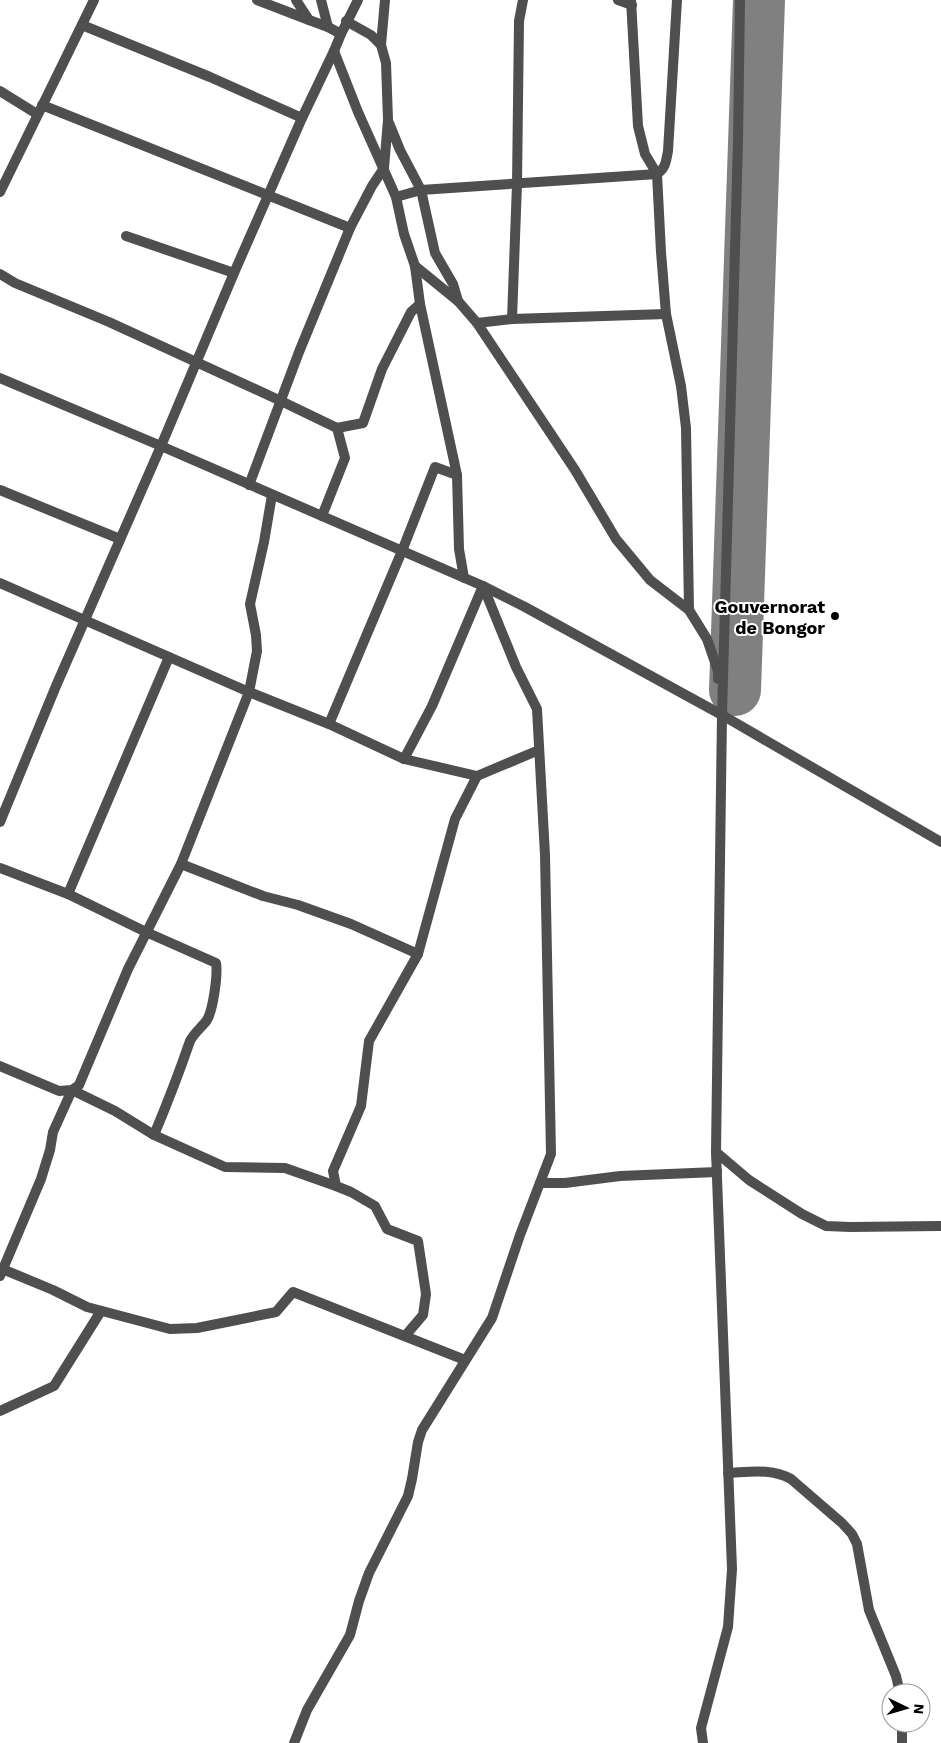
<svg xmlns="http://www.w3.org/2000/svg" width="941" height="1743" viewBox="0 0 941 1743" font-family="'Work Sans',sans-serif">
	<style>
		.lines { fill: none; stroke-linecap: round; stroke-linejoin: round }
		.runway { stroke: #808080; stroke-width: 52 }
		.minor { stroke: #4f4f4f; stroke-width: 10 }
		.poi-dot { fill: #000; stroke: #fff; stroke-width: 2 }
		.labels { text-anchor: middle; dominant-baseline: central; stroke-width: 4; stroke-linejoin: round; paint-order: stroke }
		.poi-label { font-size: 18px; font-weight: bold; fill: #000; stroke: #fff; text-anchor: end }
	</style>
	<rect width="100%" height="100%" fill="#fff"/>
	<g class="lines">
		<path class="runway" d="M 735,690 L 759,0"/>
		<g class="minor">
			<path d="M 257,0 L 309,20"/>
			<path d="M 296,0 L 309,20 L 328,27 L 341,34"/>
			<path d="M 321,0 L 328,27"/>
			<path d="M 618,0 L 632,5"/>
			<path d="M 631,0 L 638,126 L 645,154 L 657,174 L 661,252 L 666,314 L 681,386 L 686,428 L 689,610"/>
			<path d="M 82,25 L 210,77 L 302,118"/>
			<path d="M 381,45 L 385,0"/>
			<path d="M 334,51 L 358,112 L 396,197 L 404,234 L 415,266 L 420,304 L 457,475 L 459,549 L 464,578"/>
			<path d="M 0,91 L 37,114"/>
			<path d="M 42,105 L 350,228"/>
			<path d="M 389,123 L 400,150 L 421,190 L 435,253 L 453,284 L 458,301"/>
			<path d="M 0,192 L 94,0"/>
			<path d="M 396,197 L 421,190 L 657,174 C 666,168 666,161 668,151 L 677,0"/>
			<path d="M 126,236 L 234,273"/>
			<path d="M 415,266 L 458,301 L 477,323 L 575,470 L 616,539 L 650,580 L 689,610 L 707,639 L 718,671 L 718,679"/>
			<path d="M 0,274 L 15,283 L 109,322 L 281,401 L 337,428"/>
			<path d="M 512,319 L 517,184 L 519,21 L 523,0"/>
			<path d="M 477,323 L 512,319 L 666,314"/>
			<path d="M 0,378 L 161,446 L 483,586 L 525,607 L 722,715 L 941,842"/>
			<path d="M 249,485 L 299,352 L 350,228 L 372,186 L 384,168 L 388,120 L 386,63 L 381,45 L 371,35 L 346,21"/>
			<path d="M 0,490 L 120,539"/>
			<path d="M 322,516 L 345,458 L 337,428 L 363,423 L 382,369 L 411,312 L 420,304"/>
			<path d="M 0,583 L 249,692 L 329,724 L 404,759 L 477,776 L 539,750"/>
			<path d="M 329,724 L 402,551 L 435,467 L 457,475"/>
			<path d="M 404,759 L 432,706 L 483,586"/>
			<path d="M 0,822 L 56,686 L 161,446 L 234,273 L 302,118 L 334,51 L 341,34 L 358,0"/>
			<path d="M 181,864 L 263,896 L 298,905 L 351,924 L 418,954"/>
			<path d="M 0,868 L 68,894 L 146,932 L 216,963 C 218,975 213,1010 207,1020 C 202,1027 194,1033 190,1041 C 179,1073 167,1104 154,1135"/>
			<path d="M 68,894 L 169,657"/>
			<path d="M 0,1066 L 59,1091 L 72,1090 L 79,1085 L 128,969 L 181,864 L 249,692 L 257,651 L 256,635 L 250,604 L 264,542 L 272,495"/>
			<path d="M 716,1152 L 749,1180 L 802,1214 L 826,1226 L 850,1227 L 941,1226"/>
			<path d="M 540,1183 L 565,1183 L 620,1176 L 717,1172"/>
			<path d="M 0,1268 L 53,1290 L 87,1307 L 170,1329 L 197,1328 L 276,1312 L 293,1292 L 465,1360"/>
			<path d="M 0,1276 L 41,1179 L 50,1150 L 53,1132 L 72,1090 L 115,1111 L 154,1135 L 225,1167 L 285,1168 L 336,1186"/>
			<path d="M 405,1336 L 423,1315 L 426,1294 L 418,1241 L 387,1229 L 375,1206 L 351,1192 L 336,1186 L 333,1171 L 361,1106 L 369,1041 L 418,954 L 455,819 L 477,776"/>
			<path d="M 0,1411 L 54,1386 L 101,1311"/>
			<path d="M 728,1473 C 750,1472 771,1468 791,1479 L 842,1523 L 852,1534 L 857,1544 L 869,1610 L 896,1676 L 900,1693"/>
			<path d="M 902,1723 L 902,1743"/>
			<path d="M 294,1743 L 307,1710 L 350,1635 L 359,1601 L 369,1573 L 408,1496 L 412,1479 L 418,1442 L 422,1430 L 492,1318 L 520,1235 L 551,1154 L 545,855 L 537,709 L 516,667 L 483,586"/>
			<path d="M 703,1743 L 701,1728 L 728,1627 L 732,1569 L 716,1152 L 722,715 L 738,142 L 740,0"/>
		</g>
	</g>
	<circle class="poi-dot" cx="835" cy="616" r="5"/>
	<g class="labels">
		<g class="poi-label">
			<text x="825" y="606">Gouvernorat<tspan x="825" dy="21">de Bongor</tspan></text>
		</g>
	</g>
	<g transform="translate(906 1708) rotate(95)"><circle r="24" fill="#ffffff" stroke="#999999"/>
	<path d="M0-4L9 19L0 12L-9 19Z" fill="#000000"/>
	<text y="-8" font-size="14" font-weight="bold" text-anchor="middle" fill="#000000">N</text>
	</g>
</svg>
